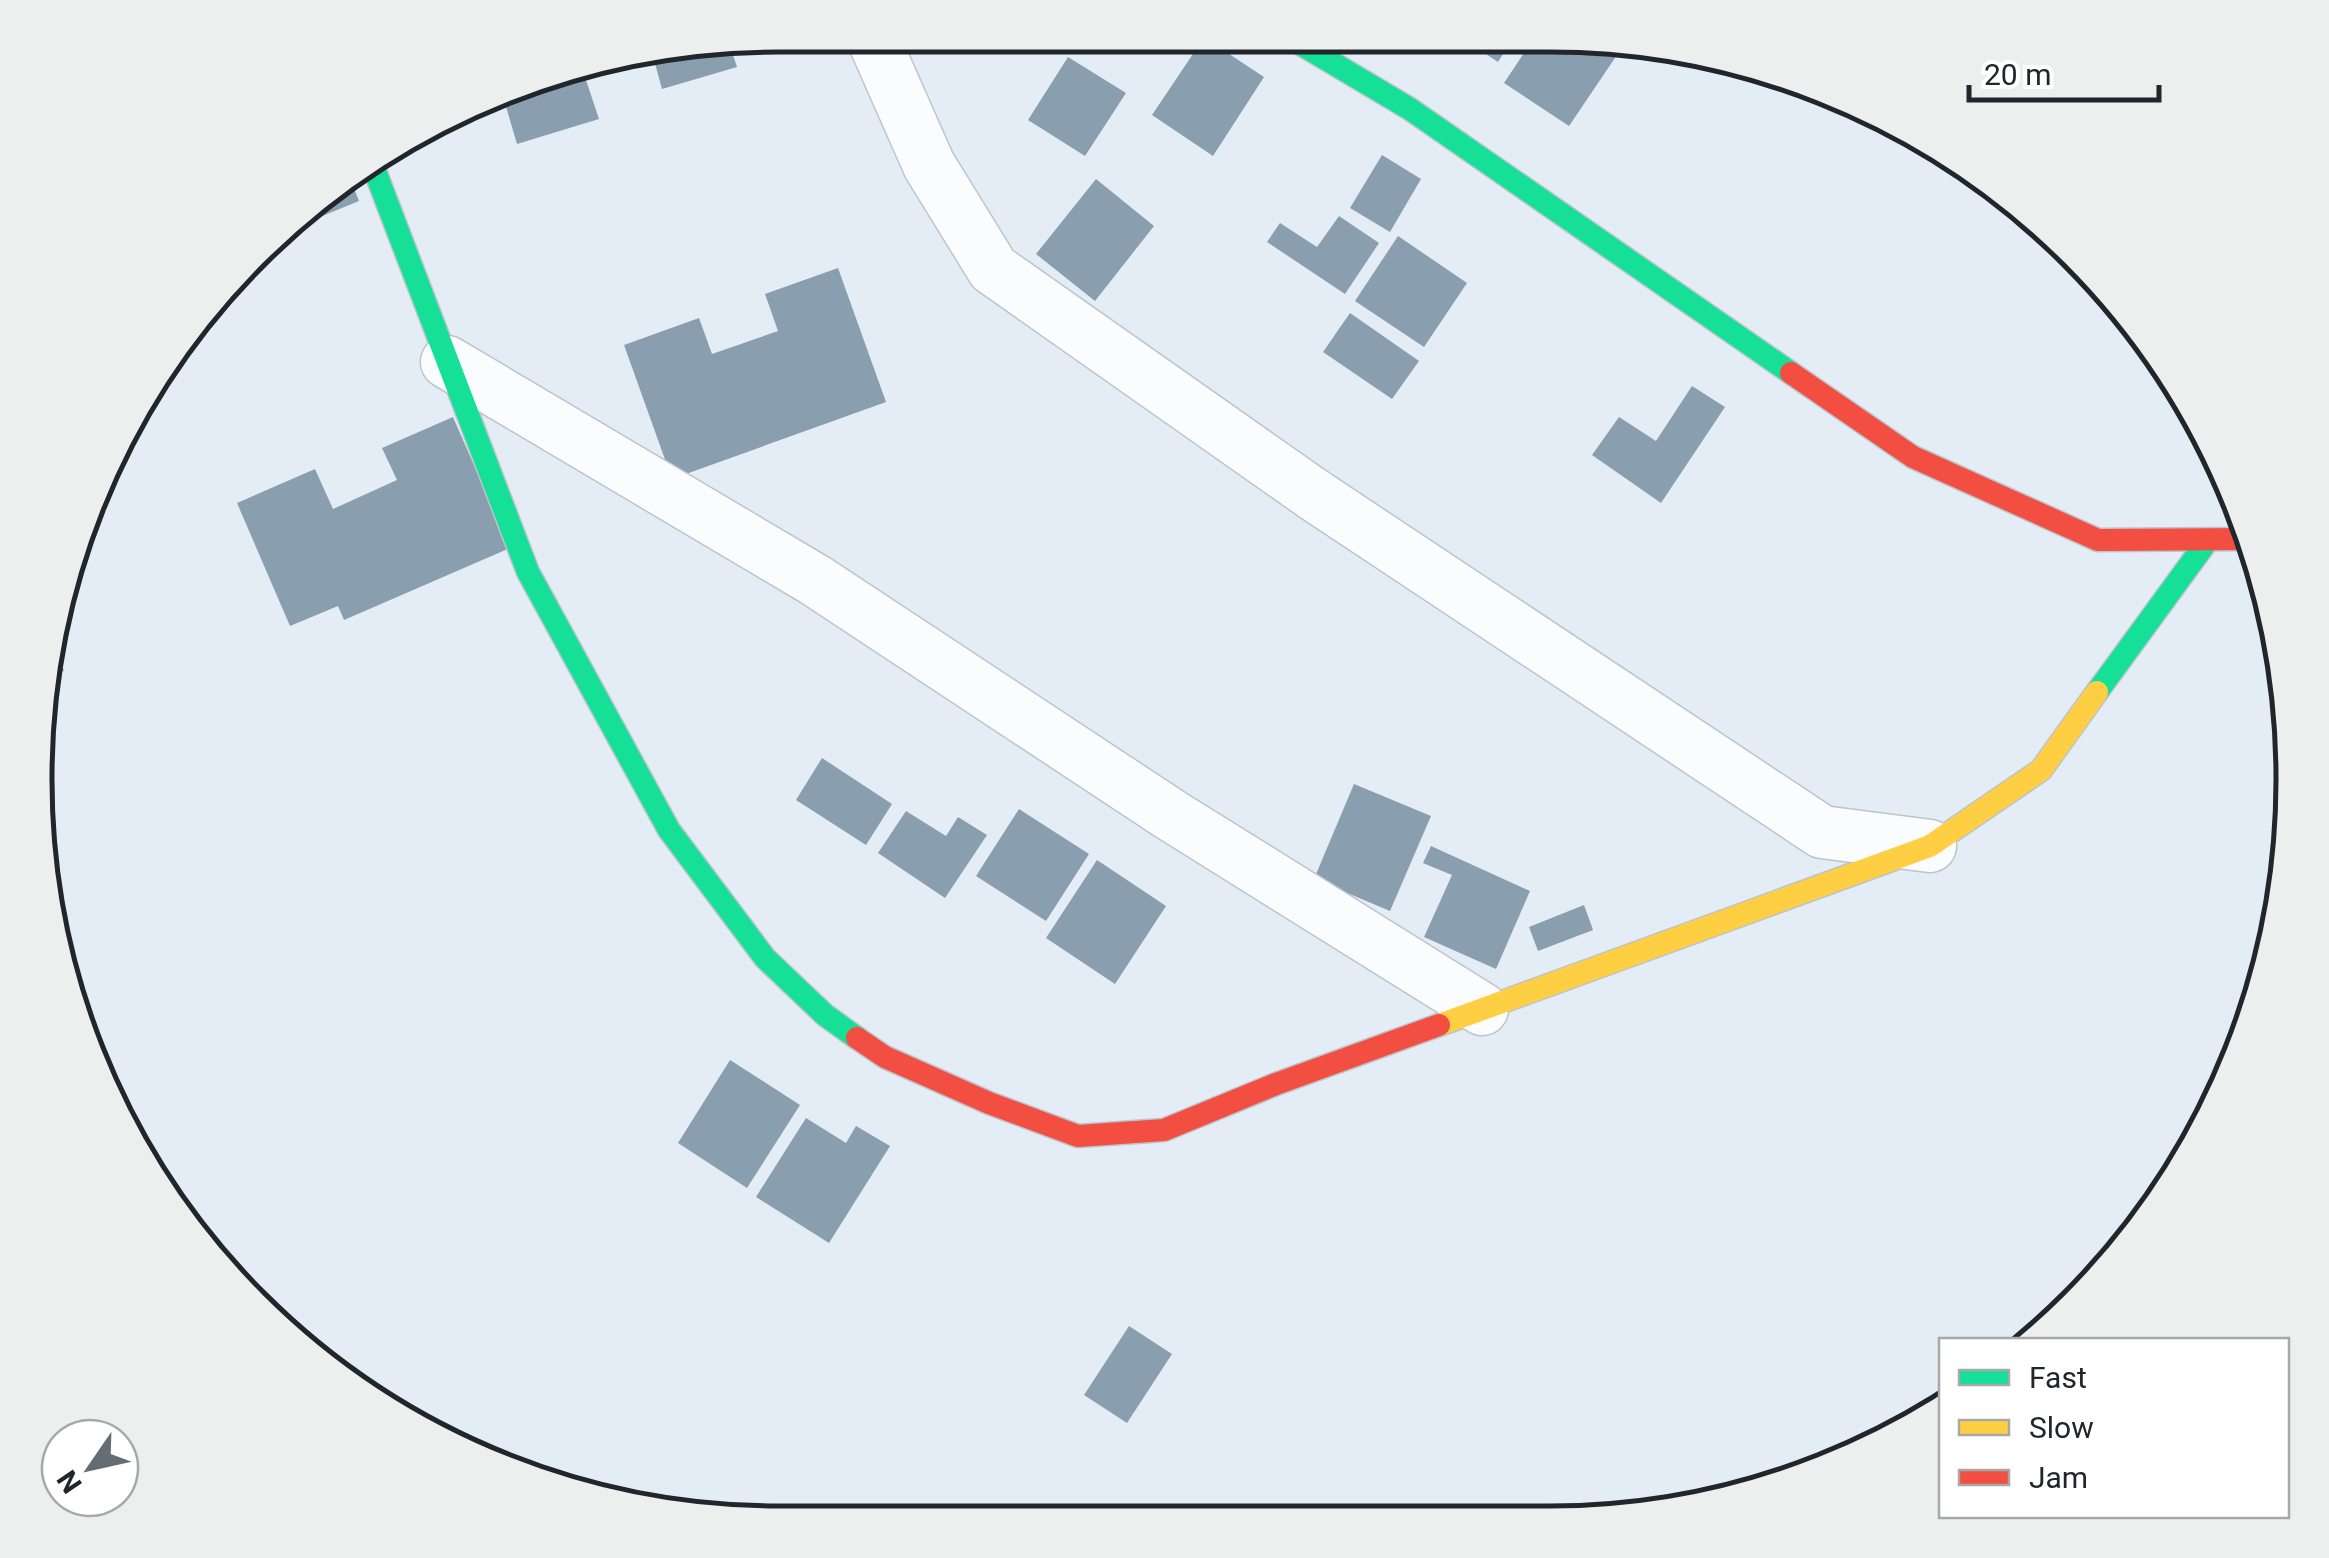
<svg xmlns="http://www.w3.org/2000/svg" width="2329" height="1558" viewBox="0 0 2329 1558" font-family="Roboto,sans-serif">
	<rect width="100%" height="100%" fill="#e4edf5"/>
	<path fill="#899eae" d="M1201,42H1211L1264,77L1213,156L1152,115Z
		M729,43L737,67L662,89L653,56Z
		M1474,46H1508L1498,62Z
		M1528,47L1607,48L1617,55L1569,126L1504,83Z
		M643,57L585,77L599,119L517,144L502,93L540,74Z
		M1068,57L1126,93L1085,156L1028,120Z
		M1382,155L1421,179L1390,232L1350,208Z
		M349,176L359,201L293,228Z
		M1096,179L1154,226L1095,301L1036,254Z
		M1339,216L1379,243L1345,294L1267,242L1280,223L1317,247Z
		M1398,236L1467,283L1424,347L1355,301Z
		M838,268L886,402L672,479L624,345L699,318L712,354L778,331L765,294Z
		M1350,313L1419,361L1392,399L1323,352Z
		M1692,386L1725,407L1661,503L1592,455L1619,417L1656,441Z
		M453,417L510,548L344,620L338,606L290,626L237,503L315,469L333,509L397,480L382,448Z
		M56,647L64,671L49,676L55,653Z
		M822,758L892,804L866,845L796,800Z
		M1354,784L1431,816L1390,911L1314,879Z
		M1019,809L1089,854L1046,921L976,876Z
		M906,811L946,836L958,817L987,835L945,898L878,853Z
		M1431,846L1530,891L1496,969L1424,937L1452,875L1423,863Z
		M1097,860L1166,906L1115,984L1046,938Z
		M1584,905L1593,930L1538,951L1529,927Z
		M730,1060L800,1105L747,1188L678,1143Z
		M806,1118L846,1143L856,1126L890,1146L829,1243L756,1197Z
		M1129,1326L1172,1354L1127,1423L1084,1395Z"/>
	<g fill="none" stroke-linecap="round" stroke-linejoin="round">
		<g stroke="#bdc4ca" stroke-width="55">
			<path id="street" d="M872,36L929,165L993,269L1313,494L1822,832L1930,846
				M447,362L815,580L1171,815L1482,1009"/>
		</g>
		<g stroke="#bdc4ca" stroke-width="25">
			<path id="fast" d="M1299,43L1410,109L1791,373
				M370,158L528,572L669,830L765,958L825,1015L857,1038
				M2097,692L2208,540"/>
		</g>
		<g stroke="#bdc4ca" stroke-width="25">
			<path id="slow" d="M1439,1025L1930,846L2041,770L2097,692"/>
		</g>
		<g stroke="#bdc4ca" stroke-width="25">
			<path id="jam" d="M1791,373L1913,457L2098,540L2251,539
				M857,1038L885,1057L989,1103L1078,1136L1164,1130L1276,1084L1439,1025"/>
		</g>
		<use href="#street" stroke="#fbfcfe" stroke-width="52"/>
		<use href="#fast" stroke="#16e098" stroke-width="22"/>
		<use href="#slow" stroke="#ffcf43" stroke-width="22"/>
		<use href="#jam" stroke="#f24e42" stroke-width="22"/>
	</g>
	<path d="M0 0H2329V1558H0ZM778 52H1550A726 726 0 0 1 2276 778V780A726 726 0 0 1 1550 1506H778A726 726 0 0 1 52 780V778A726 726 0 0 1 778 52Z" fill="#edeeee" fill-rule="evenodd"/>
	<path fill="none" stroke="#20262b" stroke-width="5" d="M778 52H1550A726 726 0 0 1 2276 778V780A726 726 0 0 1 1550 1506H778A726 726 0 0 1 52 780V778A726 726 0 0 1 778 52Z"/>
	<rect x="1939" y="1338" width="350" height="180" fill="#ffffff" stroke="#a6a8aa" stroke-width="2.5"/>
	<rect x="1959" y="1370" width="50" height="15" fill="#16e098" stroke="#a6a8aa" stroke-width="2.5"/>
	<text x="2029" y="1388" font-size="30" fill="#20262b">Fast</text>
	<rect x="1959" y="1420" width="50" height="15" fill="#ffcf43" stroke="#a6a8aa" stroke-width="2.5"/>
	<text x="2029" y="1438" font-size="30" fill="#20262b">Slow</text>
	<rect x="1959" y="1470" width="50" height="15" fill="#f24e42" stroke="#a6a8aa" stroke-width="2.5"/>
	<text x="2029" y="1488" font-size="30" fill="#20262b">Jam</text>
	<g transform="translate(90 1468) rotate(236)"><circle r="48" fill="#ffffff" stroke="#a6a8aa" stroke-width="2.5"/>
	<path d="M0-8L18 38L0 25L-18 38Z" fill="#656c72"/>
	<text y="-15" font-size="28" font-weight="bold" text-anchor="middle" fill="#20262b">N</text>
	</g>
	<path d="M1969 85v15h190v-15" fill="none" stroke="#20262b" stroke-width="5"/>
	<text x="1984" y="85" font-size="30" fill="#20262b" stroke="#ffffff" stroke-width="8" paint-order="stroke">20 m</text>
</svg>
